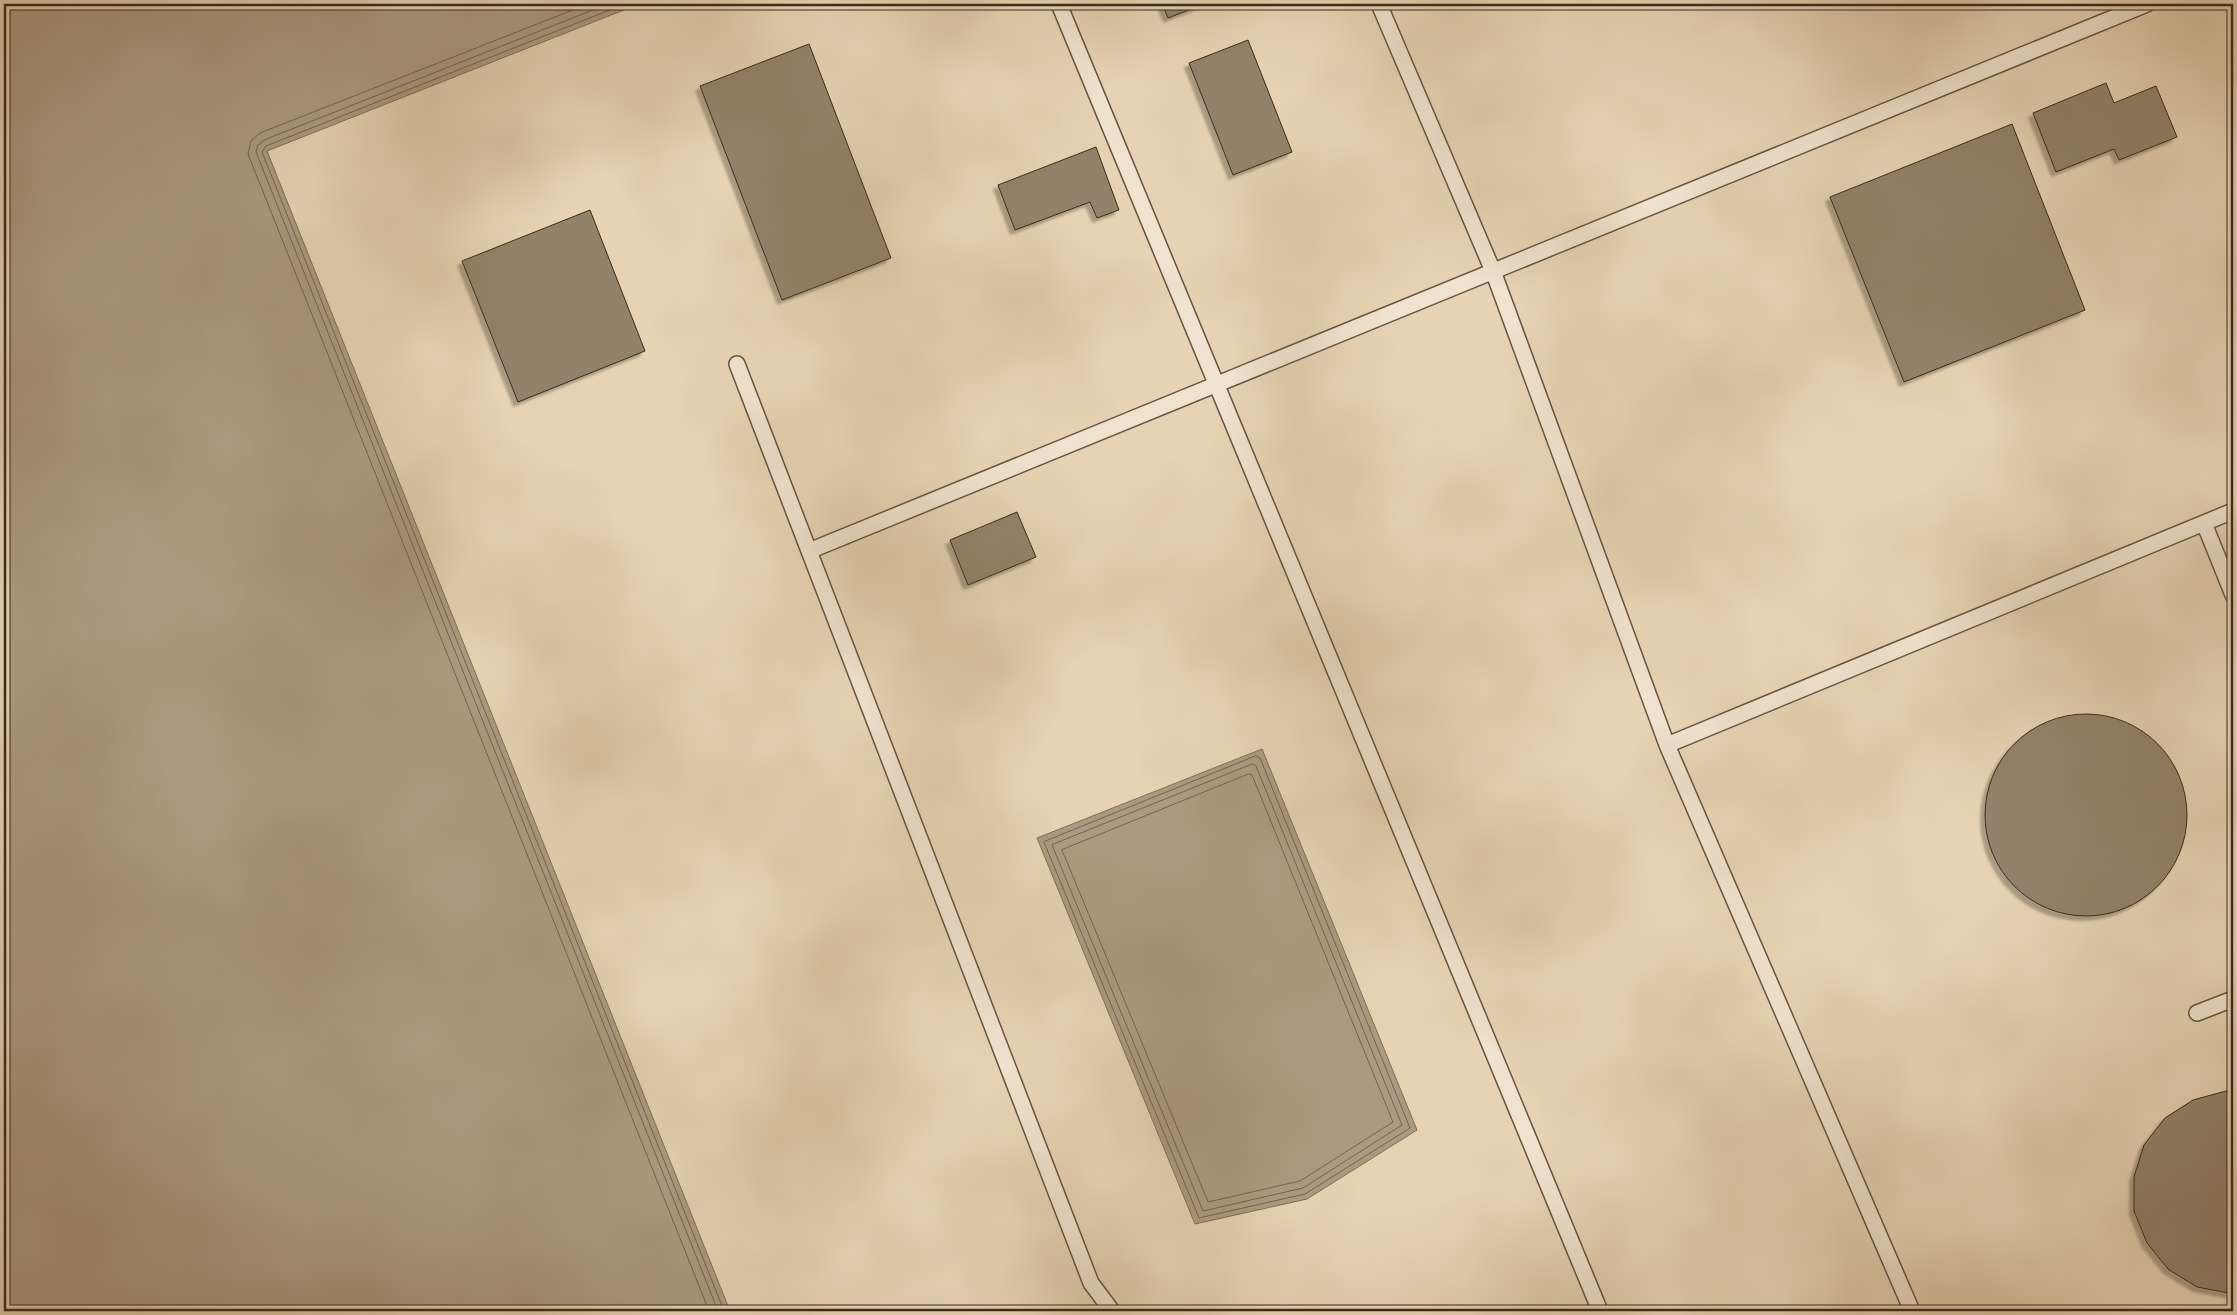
<svg xmlns="http://www.w3.org/2000/svg" width="2237" height="1315" viewBox="0 0 2237 1315" font-family="Vollkorn,serif">
	<defs>
		<filter id="shadow"><feDropShadow dx="-4.5" dy="4.5" stdDeviation="1" flood-color="#0004"/></filter>
	</defs>
	<rect width="100%" height="100%" fill="#e7d3b3"/>
	<filter id="stains"><feTurbulence type="fractalNoise" baseFrequency=".004" numOctaves="4"/><feColorMatrix values="0 0 0 0 .2 0 0 0 0 .09 0 0 0 0 .02 0 0 0 .5 -.17"/></filter>
	<radialGradient id="worn" r=".72"><stop offset=".6" stop-color="#630" stop-opacity="0"/><stop offset="1" stop-color="#630" stop-opacity=".3"/></radialGradient>
	<path fill="#ac9a80" stroke="#7e6e58" d="M4,4H639L267,151L730,1311H4Z
		M1262,749L1417,1130L1307,1199L1195,1224L1037,838Z"/>
	<g fill="none" stroke-linecap="round" stroke-linejoin="round">
		<path stroke="#72624e" stroke-width="1" d="M588,4L260,133L251,141L248,154L709,1311
			M608,4L264,140L258,145L256,152L718,1311
			M625,4L266,146L262,152L724,1311
			M1256,756L1260,758L1410,1128L1305,1194L1199,1218L1044,842Z
			M1253,764L1256,766L1402,1125L1303,1188L1203,1211L1052,845Z
			M1249,774L1252,775L1393,1122L1300,1181L1208,1202L1062,850Z"/>
	</g>
	<path fill="#93826b" stroke="#392b1d" filter="url(#shadow)" d="M1162,4H1204L1168,18Z
		M1248,40L1292,152L1233,175L1189,63Z
		M809,44L891,258L782,300L700,86Z
		M2106,83L2114,103L2156,86L2177,137L2119,160L2114,149L2056,172L2033,113Z
		M2012,124L2085,310L1904,382L1830,197Z
		M1096,147L1119,210L1097,218L1090,202L1015,230L998,185Z
		M590,210L645,351L518,402L462,261Z
		M1017,512L1036,557L968,585L950,540Z
		M1985 815a101 101 0 1 1 202 0a101 101 0 1 1-202 0Z
		M2226,1091L2233,1092V1293H2229L2197,1287L2168,1269L2147,1243L2134,1211V1177L2144,1145L2165,1118L2193,1100Z"/>
	<g fill="none" stroke-linecap="round" stroke-linejoin="round">
		<g stroke="#645542" stroke-width="18">
			<path id="lane" d="M1059,4L1600,1311
				M1379,4L1493,271L1667,745L1912,1311
				M737,364L1091,1283L1112,1311
				M2204,523L2233,595
				M809,551L2147,4
				M1667,745L2233,511
				M2197,1013L2233,999"/>
		</g>
		<use href="#lane" stroke="#efe2ce" stroke-width="15"/>
	</g>
	<rect width="2237" height="1315" fill="none" stroke="#e7d3b3" stroke-width="20"/>
	<rect x="5" y="5" width="2227" height="1305" fill="none" stroke="#392b1d" stroke-width="2.5"/>
	<rect x="10" y="10" width="2217" height="1295" fill="none" stroke="#392b1d"/>
	<rect width="100%" height="100%" filter="url(#stains)"/>
	<rect width="100%" height="100%" fill="url(#worn)"/>
</svg>
